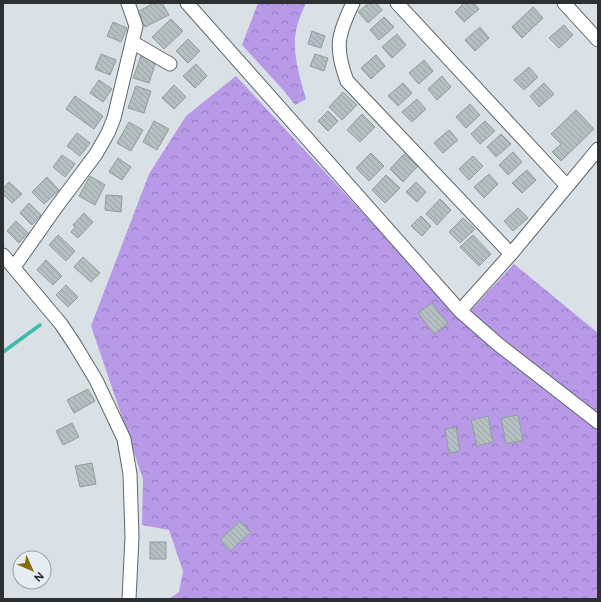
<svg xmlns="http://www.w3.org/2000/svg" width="601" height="602" viewBox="0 0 601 602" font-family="Figtree,sans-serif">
	<defs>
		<pattern id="forest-crowns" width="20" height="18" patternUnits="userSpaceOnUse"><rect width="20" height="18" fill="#b799e8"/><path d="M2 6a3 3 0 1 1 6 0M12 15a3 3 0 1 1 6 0" fill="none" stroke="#957dbd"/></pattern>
		<pattern id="building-back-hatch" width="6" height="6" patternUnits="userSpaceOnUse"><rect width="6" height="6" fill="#b4bfc1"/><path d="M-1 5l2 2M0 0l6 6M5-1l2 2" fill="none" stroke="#9ba4a6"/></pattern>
	</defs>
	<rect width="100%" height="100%" fill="#d9e1e7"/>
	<path fill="url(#forest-crowns)" d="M258,3H306C303,10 300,16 298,23C290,47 299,75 306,99L295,105L285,92L242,45Z
		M236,76L462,320L514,264L598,333V599H169L179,592L183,571L169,530L142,525L143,479L91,326L149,174L186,116Z"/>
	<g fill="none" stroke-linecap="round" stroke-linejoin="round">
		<path stroke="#3bbca8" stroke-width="3.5" d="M3,352L40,325"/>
	</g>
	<path fill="url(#building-back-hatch)" stroke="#929c9e" d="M154,3H162L169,15L145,27L137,12Z
		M369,3H376L382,10L368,23L358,12Z
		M464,3H474L479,9L464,22L455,12Z
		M533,7L543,18L522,38L512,27Z
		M384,17L394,27L379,40L370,30Z
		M171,19L183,31L164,49L152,37Z
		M113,22L127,28L121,42L107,36Z
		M564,25L573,35L559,48L549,38Z
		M480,27L489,38L475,51L465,40Z
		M312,31L325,36L321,48L308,44Z
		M397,34L406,45L392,58L382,47Z
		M188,39L200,51L188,63L176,51Z
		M101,54L116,60L110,75L95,69Z
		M315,54L328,58L324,71L310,66Z
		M376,55L385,66L371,79L361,68Z
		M141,56L156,61L149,83L133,78Z
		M424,60L433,71L419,84L409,73Z
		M196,64L207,76L195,88L183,76Z
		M529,67L538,77L524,90L514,80Z
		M442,76L451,87L437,100L428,89Z
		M99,80L112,89L103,102L90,93Z
		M403,83L412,93L398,106L388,96Z
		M544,83L554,94L539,107L530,96Z
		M174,85L186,97L174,109L162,98Z
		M136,86L151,91L144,113L128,108Z
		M343,92L357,105L342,120L329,107Z
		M75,96L103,116L94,129L66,109Z
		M417,99L426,109L412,122L402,112Z
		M470,104L480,115L466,128L456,117Z
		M576,110L594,129L561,161L552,152L561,144L551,134Z
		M328,111L338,121L328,131L318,121Z
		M362,114L375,127L360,142L347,130Z
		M154,121L169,129L157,150L143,142Z
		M485,121L495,131L480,144L471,134Z
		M129,122L143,130L131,151L117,143Z
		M449,130L458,140L443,153L434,143Z
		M77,133L90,143L80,156L67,146Z
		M501,134L511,144L496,157L487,147Z
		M513,152L522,162L508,175L499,165Z
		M371,153L384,166L369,181L356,168Z
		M404,154L418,166L403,182L390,169Z
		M62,155L75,164L65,177L53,167Z
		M473,156L483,166L469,180L459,169Z
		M118,158L131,167L122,180L109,172Z
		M527,170L536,180L522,193L512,183Z
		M489,174L498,184L484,198L474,187Z
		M386,175L400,188L385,203L372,190Z
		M90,176L105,185L95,205L79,196Z
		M47,177L59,190L44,204L32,192Z
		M9,182L22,194L12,203L3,194V188Z
		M416,182L426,192L417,202L406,192Z
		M106,195L122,196L121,212L105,210Z
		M440,199L451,210L437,225L426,214Z
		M29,203L41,215L32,225L20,213Z
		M518,208L528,218L513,231L504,221Z
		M84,213L93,222L78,238L71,232L75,227L73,225Z
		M421,216L431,226L422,236L411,226Z
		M463,218L475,229L460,243L449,232Z
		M16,221L28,233L19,243L7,231Z
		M58,235L75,251L66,261L49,245Z
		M473,235L491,254L479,266L460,247Z
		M83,257L100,273L91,282L74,267Z
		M46,260L62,276L53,285L37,270Z
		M66,285L78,297L68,307L56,295Z
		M432,303L448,324L434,334L418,313Z
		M88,389L95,401L74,413L67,400Z
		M518,415L523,440L506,444L501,418Z
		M488,416L493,442L477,446L471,420Z
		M72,423L79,437L63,445L56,431Z
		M456,427L460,451L449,453L445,429Z
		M92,463L96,484L80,487L75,466Z
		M240,521L251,532L230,551L220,540Z
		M150,542H166V559H150Z"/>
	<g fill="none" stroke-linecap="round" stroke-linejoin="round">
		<g stroke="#5f666b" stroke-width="15">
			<path id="street" d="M187,3L460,311L499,345L598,422
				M353,3C338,34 334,47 347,81L511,254
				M397,3L567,186
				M564,3L598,40
				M132,42L170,64
				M3,255L61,324L75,345L96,380L124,439L130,474L132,537L129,599
				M14,267L57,206L96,154L108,133L114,118L136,26L128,3
				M460,311L511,254L598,149"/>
		</g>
		<use href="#street" stroke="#fff" stroke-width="13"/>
	</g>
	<rect width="601" height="602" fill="none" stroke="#2d3032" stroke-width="8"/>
	<g transform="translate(32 570) rotate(135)"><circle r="19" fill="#e6eef4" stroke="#9ca2a6"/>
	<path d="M0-3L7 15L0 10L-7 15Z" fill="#886b0a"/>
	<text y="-6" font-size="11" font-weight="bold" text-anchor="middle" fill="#2d3032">N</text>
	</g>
</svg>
